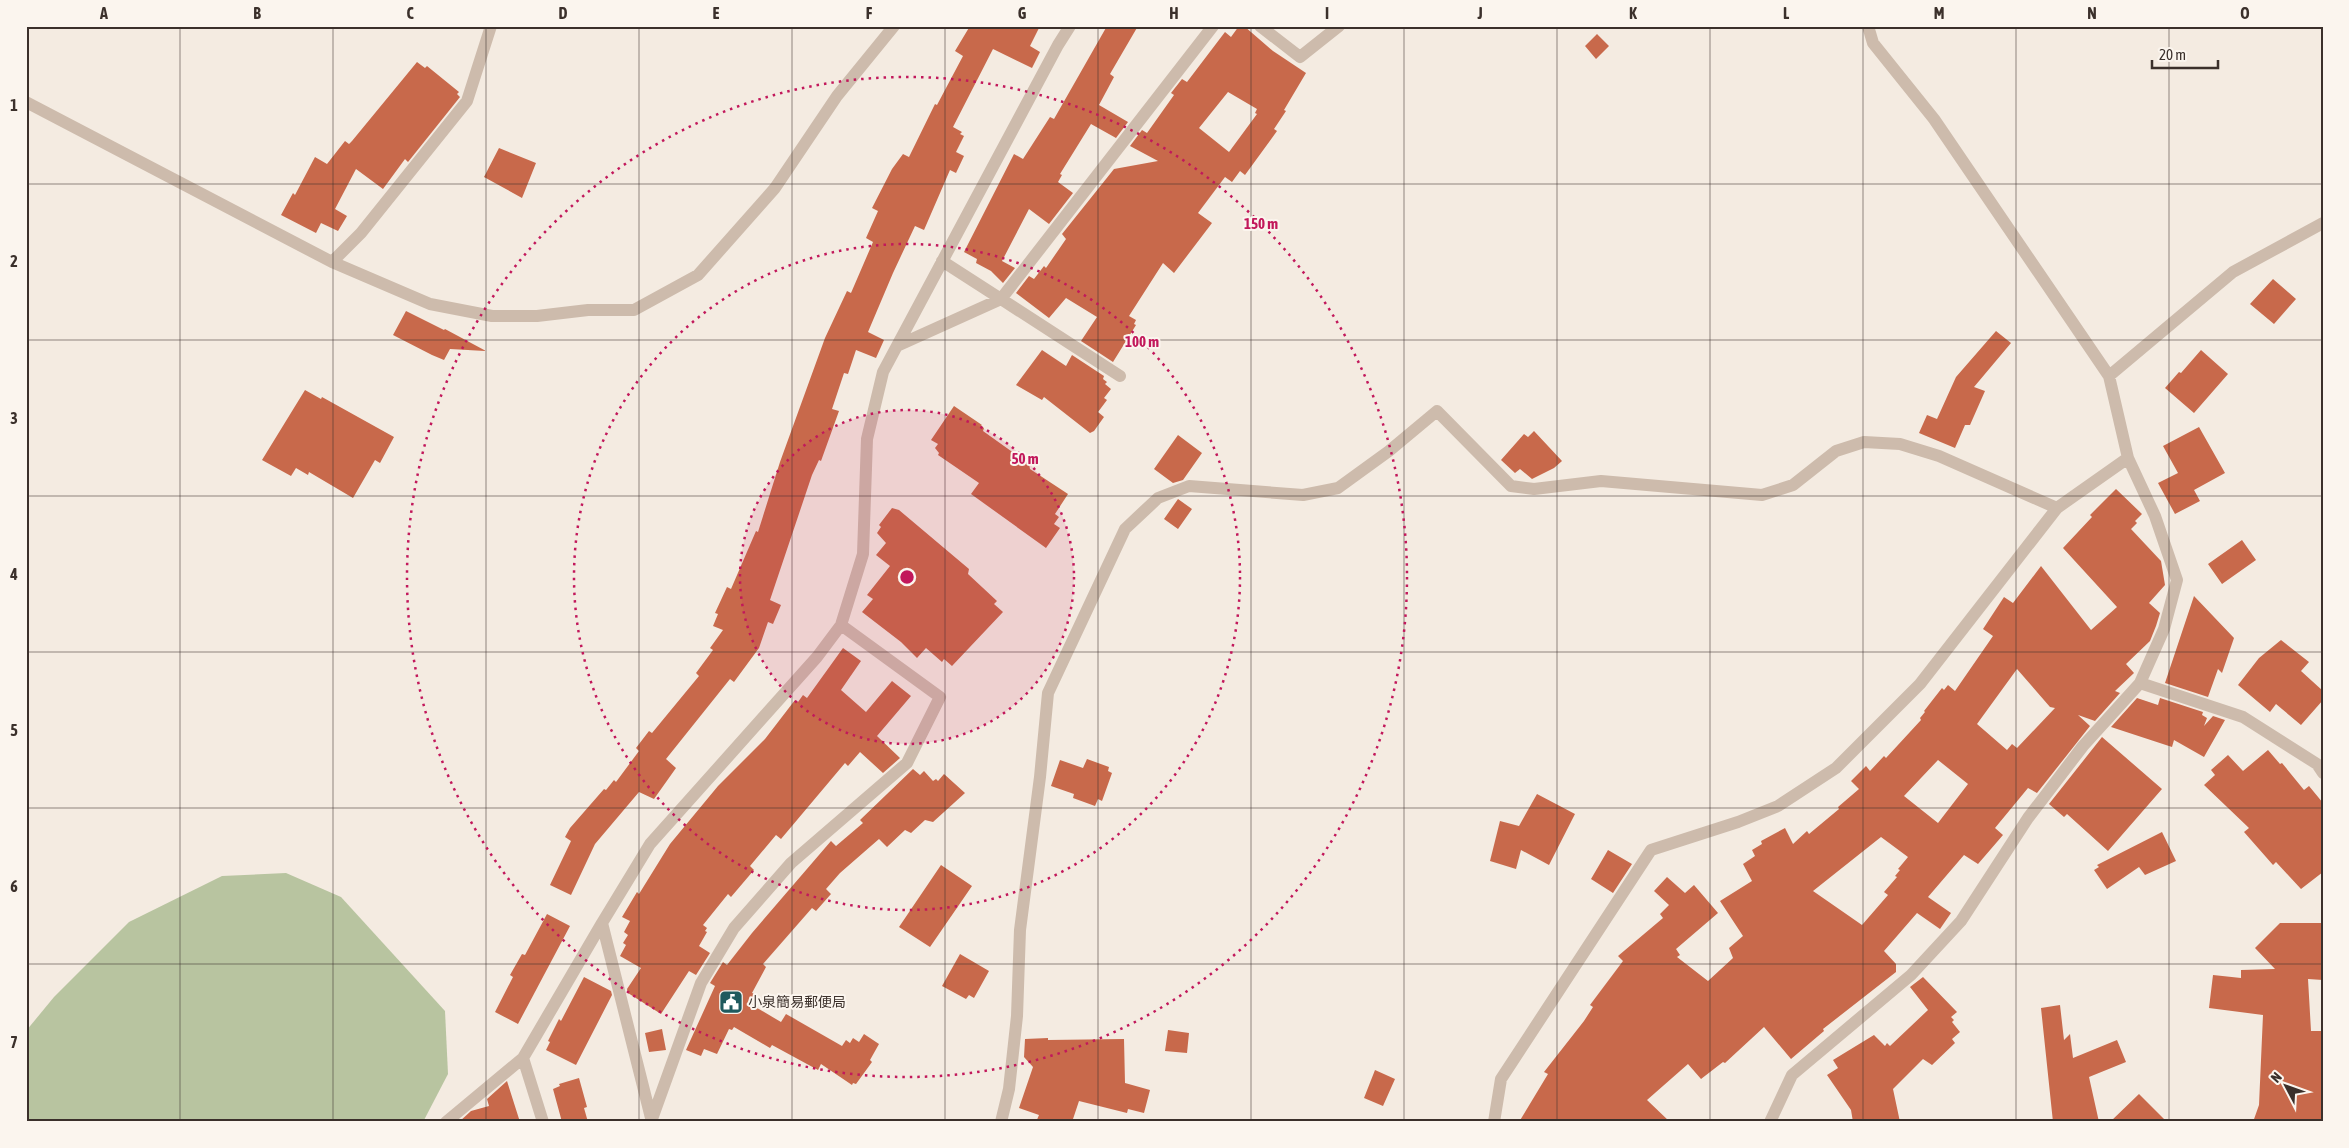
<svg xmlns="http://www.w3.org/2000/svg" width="2349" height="1148" viewBox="0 0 2349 1148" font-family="'Asap Condensed','Noto Sans JP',sans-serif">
	<rect width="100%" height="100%" fill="#f4ebe1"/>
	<path fill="#b8c4a0" d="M286,873L341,897L445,1011L448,1074L423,1122H26V1031L54,997L129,922L222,876Z"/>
	<path fill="#c8694b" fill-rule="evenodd" d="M970,26H1040L1030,46L1040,52L1032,68L993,49L953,127L962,132L960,134L964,136L956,152L964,156L956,173L950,170L924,230L915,226L893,273L868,332L884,340L876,358L856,350L848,374L844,373L832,409L839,411L821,461L819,460L812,475L770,600L781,605L773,624L768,622L759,648L734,682L730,679L666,759L676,768L654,799L639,792L595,844L571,895L550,885L571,841L565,837L570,828L604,789L606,790L614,780L616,782L639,751L636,748L649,731L652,733L699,676L696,673L713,650L710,648L723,630L713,626L718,614L715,613L727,587L731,589L756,531L758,532L780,462L825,338L847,291L851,293L873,242L866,238L878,211L872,208L892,169L903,154L909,157L935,104L937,105L963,56L955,51Z
		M1107,26H1138L1110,74L1114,77L1099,105L1128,122L1116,138L1091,124L1060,174L1062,175L1058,182L1073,193L1049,224L1029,209L1002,261L1015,268L1003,283L991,271L976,263L977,259L964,252L1014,154L1023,159L1050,117L1054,119Z
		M1239,26H1244L1273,51L1306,73L1284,110L1286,111L1274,129L1277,131L1245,175L1240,171L1232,182L1225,177L1198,213L1212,223L1174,273L1163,263L1129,316L1136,320L1134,324L1136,325L1113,362L1081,341L1097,317L1066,298L1049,318L1016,293L1029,276L1034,279L1044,266L1046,268L1066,239L1062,234L1114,169L1158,161L1130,146L1142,130L1147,133L1174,95L1171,93L1182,79L1187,82L1225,32L1231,37ZM1228,92L1257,109L1255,113L1257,114L1229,152L1199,128Z
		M1597,34L1609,46L1596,59L1585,46Z
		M417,62L425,68L427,66L459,92L457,94L460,97L408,162L405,159L383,189L356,169L335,209L347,216L338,231L321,223L316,233L281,215L293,193L295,195L315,157L327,164L345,141L349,144L352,141Z
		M499,148L536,163L522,198L484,177Z
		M2273,279L2296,299L2274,324L2250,304Z
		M406,311L444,330L445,329L486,351L450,349L444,360L432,355L393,335Z
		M1996,331L2011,343L1974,387L1985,391L1970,425H1965L1955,448L1919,433L1927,415L1937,419L1956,377Z
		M1042,350L1066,366L1072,355L1104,376L1103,379L1107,382L1105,384L1111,389L1104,398L1107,400L1098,412L1104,417L1094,431L1090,433L1044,397L1042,400L1016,385Z
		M2201,350L2228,374L2194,413L2165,388L2179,372L2181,373Z
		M305,390L321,399L322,397L394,437L380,463L375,460L353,498L309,472L308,475L296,468L291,476L262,460Z
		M954,406L982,425L981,426L984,428L983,431L1029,464L1030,469L1068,494L1055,514L1059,517L1054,524L1060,528L1046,548L971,494L979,483L938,455L939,453L935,448L938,444L931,440Z
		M2199,427L2225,473L2194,490L2200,501L2175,514L2158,483L2178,473L2163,446Z
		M1534,431L1562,461L1554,468L1532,479L1520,469L1515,473L1501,460L1524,434L1528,437Z
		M1178,435L1202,453L1183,480L1173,483L1154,469Z
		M2116,489L2142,514L2135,521L2137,523L2131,529L2161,561L2165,585L2149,603L2160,613L2156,626L2150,641L2126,664L2134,673L2115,691L2120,693L2095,721L2078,715L2090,726L2037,793L2028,788L1995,828L2003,835L1978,864L1964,855L1928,897L1951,913L1940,929L1917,913L1884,951L1896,964V972L1823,1029L1824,1031L1791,1059L1764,1027L1725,1063L1723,1062L1701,1079L1688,1064L1647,1100L1670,1122H1519L1548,1074L1544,1072L1584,1021L1593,1007L1590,1005L1623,961L1618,956L1663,918L1660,914L1669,905L1654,891L1667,877L1685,893L1694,885L1718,913L1676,949L1680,955L1677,957L1708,981L1733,958L1729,948L1743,936L1720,901L1752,881L1743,864L1755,856L1752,850L1762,844L1761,841L1785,828L1793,844L1807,831L1809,834L1839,809L1838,807L1859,789L1851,781L1866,766L1870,771L1884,756L1886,758L1921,720L1920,718L1925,712L1924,711L1942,688L1944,690L1948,685L1955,691L1993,636L1983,629L2004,597L2013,603L2041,566L2091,630L2117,607L2063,548L2092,517L2090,515ZM2017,669L2050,707L2055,708L2017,748L2012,744L2007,750L1977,724ZM1938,760L1968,784L1938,823L1904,796ZM1881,837L1908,857L1898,869L1900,870L1895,876L1897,877L1884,892L1888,895L1862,925L1813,891Z
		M1178,499L1192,509L1178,529L1164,519Z
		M892,508L899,510L969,569L968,574L997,601L994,604L1003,612L952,666L944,659L942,662L926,648L917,658L901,642L862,612L873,599L867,595L890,566L876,555L886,543L877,533L881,527L879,525Z
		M2242,540L2256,560L2222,584L2208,564Z
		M2194,596L2234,638L2222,673L2218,669L2208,697L2165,683Z
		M2281,640L2309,662L2301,671L2323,691V700L2301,725L2276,704L2270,712L2238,685L2259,658Z
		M843,648L861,661L841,690L866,712L892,681L911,696L877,736L900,758L883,773L860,752L848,766L845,763L781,839L776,835L750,866L754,870L731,897L728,894L703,925L707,928L705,931L707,932L699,946L710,953L696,975L689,971L661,1014L628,993L627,989L641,968L620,956L626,945L623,943L628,935L624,932L630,921L622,917L637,892L639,894L670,844L718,786L765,739L795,700L798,702L803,695L807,698Z
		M2137,698L2158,705L2160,698L2203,712L2202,715L2207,718L2204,726L2213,716L2225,720L2204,757L2174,740L2172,747L2111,727Z
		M2102,737L2162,789L2108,851L2067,814L2064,817L2049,804Z
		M2268,750L2280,764L2282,763L2304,790L2309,786L2323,803V872L2301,889L2276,862L2273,865L2244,832L2249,828L2204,785L2215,775L2211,770L2228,755L2243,771Z
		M1087,759L1109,767L1108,771L1112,773L1102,801L1098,799L1095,806L1073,798L1074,794L1051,786L1060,760L1083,768Z
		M913,769L920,775L924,771L933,781L936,779L938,781L944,774L965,793L933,822L925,820L911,833L905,830L887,847L879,839L840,873L826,889L831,894L816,911L812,908L763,964L766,967L752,993L757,995L752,1005L781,1022L786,1014L842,1046L846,1040L850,1043L853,1038L859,1042L864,1034L879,1044L870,1060L872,1062L856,1084L853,1083L852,1085L821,1064L818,1070L772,1045L770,1048L734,1027L732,1030L729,1029L717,1054L704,1049L701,1056L686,1050L715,986L710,983L723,962L727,965L752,933L831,841L836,846L863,823L860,820Z
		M1537,794L1575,814L1549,865L1521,850L1516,869L1490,861L1500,821L1519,826Z
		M2162,832L2176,861L2145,875L2139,867L2107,889L2094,870L2099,867L2097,865Z
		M1608,850L1632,864L1613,893L1591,879Z
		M941,865L972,886L930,947L899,927Z
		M547,914L570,926L518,1024L495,1012L513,977L510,975L522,954L525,955Z
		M2280,923H2323V980L2308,979L2311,1031H2323V1122H2253L2259,1105L2263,1015L2209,1008L2213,975L2241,978V970L2275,969L2255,948Z
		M960,954L989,971L974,998L969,995L966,999L942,986Z
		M584,977L611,991L612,995L576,1065L546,1050L550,1042L548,1041L559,1019L561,1021Z
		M1923,977L1957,1012L1951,1017L1954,1020L1952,1022L1960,1032L1952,1039L1955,1043L1932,1065L1923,1059L1893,1089L1900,1122H1853L1851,1110L1827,1075L1838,1068L1833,1060L1874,1035L1885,1046L1887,1043L1890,1046L1928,1010L1910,987Z
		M2060,1005L2064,1040L2070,1034L2073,1058L2117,1040L2126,1062L2089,1077L2099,1122H2053L2041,1008Z
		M662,1029L666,1050L649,1052L645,1033Z
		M1168,1030L1189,1033L1187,1053L1165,1051Z
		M1048,1038V1040L1124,1039L1125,1083L1150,1090L1144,1113L1128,1109L1127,1113L1079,1101L1072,1122H1036L1039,1115L1019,1108L1033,1067L1024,1057L1025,1039Z
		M1375,1070L1395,1079L1383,1106L1364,1098Z
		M579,1078L587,1107L584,1108L588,1122H562L553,1089L560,1086L559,1084Z
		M507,1081L520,1122H459L471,1111L489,1106L487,1099Z
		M2139,1094L2167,1122H2110Z"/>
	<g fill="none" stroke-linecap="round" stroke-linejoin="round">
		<path stroke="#cdbbac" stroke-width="12" d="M1260,26L1300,57L1339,26
			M26,102L332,262L430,304L492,316H537L588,310H634L698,275L775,188L837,96L894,26
			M942,261L1001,299L1213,26
			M332,262L361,233L467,101L491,26
			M899,345L1001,299L1120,376
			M2109,376L2233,272L2323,223
			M2140,683L2243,717L2317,764L2323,773
			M523,1058L543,1122
			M652,1119L701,983L734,928L791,863L907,763L940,697L841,625
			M446,1122L523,1058L602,923
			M652,1122L602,923L650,844L817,657L841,625L863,554L867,439L883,372L1058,45L1070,26
			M1001,1122L1009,1089L1017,1016L1020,930L1040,777L1048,693L1125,529L1158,498L1189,486L1303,495L1338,488L1389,451L1437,411L1511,486L1534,489L1601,481L1762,495L1793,485L1836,451L1864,442L1900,444L1939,456L2057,508
			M1494,1122L1501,1079L1651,850L1738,822L1778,806L1836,768L1920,684L2057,508L2128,458
			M1770,1122L1792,1075L1911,975L1961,921L2028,818L2083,746L2140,683L2164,629L2177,580L2155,516L2128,458L2109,376L1934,119L1873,43L1868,26"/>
	</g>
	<path fill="none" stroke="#3b302b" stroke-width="1" stroke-opacity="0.55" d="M180,26V1122M333,26V1122M486,26V1122M639,26V1122M792,26V1122M945,26V1122M1098,26V1122M1251,26V1122M1404,26V1122M1557,26V1122M1710,26V1122M1863,26V1122M2016,26V1122M2169,26V1122M26,184H2323M26,340H2323M26,496H2323M26,652H2323M26,808H2323M26,964H2323"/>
	<circle cx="907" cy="577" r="167" fill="#c2185b" fill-opacity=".12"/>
	<g fill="none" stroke="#c2185b" stroke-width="2.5" stroke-dasharray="2.5 5">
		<circle cx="907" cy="577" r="167"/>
		<circle cx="907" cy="577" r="333"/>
		<circle cx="907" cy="577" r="500"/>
	</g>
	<defs>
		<g id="civic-square" transform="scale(1.25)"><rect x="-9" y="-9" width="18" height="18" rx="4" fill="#1f5a5e" stroke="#fbf5ee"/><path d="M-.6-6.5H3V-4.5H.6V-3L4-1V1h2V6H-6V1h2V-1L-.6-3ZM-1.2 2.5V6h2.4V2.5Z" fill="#fff"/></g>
	</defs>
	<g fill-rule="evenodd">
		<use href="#civic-square" x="731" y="1002"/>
	</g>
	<g text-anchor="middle" stroke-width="4" stroke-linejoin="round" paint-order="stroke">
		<g font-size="14" fill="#3b302b" stroke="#fbf5ee" text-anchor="start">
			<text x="748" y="1007">小泉簡易郵便局</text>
		</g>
	</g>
	<circle cx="907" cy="577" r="8" fill="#c2185b" stroke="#fbf5ee" stroke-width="2.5"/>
	<g font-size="15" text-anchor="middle" font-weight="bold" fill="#c2185b" stroke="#fbf5ee" stroke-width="4" stroke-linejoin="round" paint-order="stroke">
		<text x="1261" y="229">150 m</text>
		<text x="1142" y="347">100 m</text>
		<text x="1025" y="464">50 m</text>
	</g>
	<rect width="2349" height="1148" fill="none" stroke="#fbf5ee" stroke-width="55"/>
	<g transform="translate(2286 1086) rotate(311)" stroke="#fbf5ee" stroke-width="4" paint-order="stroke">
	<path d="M0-4L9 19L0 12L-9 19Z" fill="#3b302b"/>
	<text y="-8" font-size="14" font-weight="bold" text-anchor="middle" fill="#3b302b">N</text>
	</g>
	<path d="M2152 60v8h66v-8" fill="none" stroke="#3b302b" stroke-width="2.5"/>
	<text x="2159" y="60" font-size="15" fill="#3b302b" stroke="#fbf5ee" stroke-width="4" paint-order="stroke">20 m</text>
	<rect x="28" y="28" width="2294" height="1092" fill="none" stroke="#3b302b" stroke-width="2"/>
	<g font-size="16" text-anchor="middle" font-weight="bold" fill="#3b302b">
		<text x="104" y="19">A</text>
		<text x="257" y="19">B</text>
		<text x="410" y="19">C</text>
		<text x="563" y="19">D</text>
		<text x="716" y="19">E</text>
		<text x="869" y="19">F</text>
		<text x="1022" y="19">G</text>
		<text x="1174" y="19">H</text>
		<text x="1327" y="19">I</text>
		<text x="1480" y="19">J</text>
		<text x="1633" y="19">K</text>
		<text x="1786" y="19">L</text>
		<text x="1939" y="19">M</text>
		<text x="2092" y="19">N</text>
		<text x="2245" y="19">O</text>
		<text x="14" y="111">1</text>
		<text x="14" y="267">2</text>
		<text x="14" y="424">3</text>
		<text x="14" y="580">4</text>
		<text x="14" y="736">5</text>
		<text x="14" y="892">6</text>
		<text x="14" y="1048">7</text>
	</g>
</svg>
